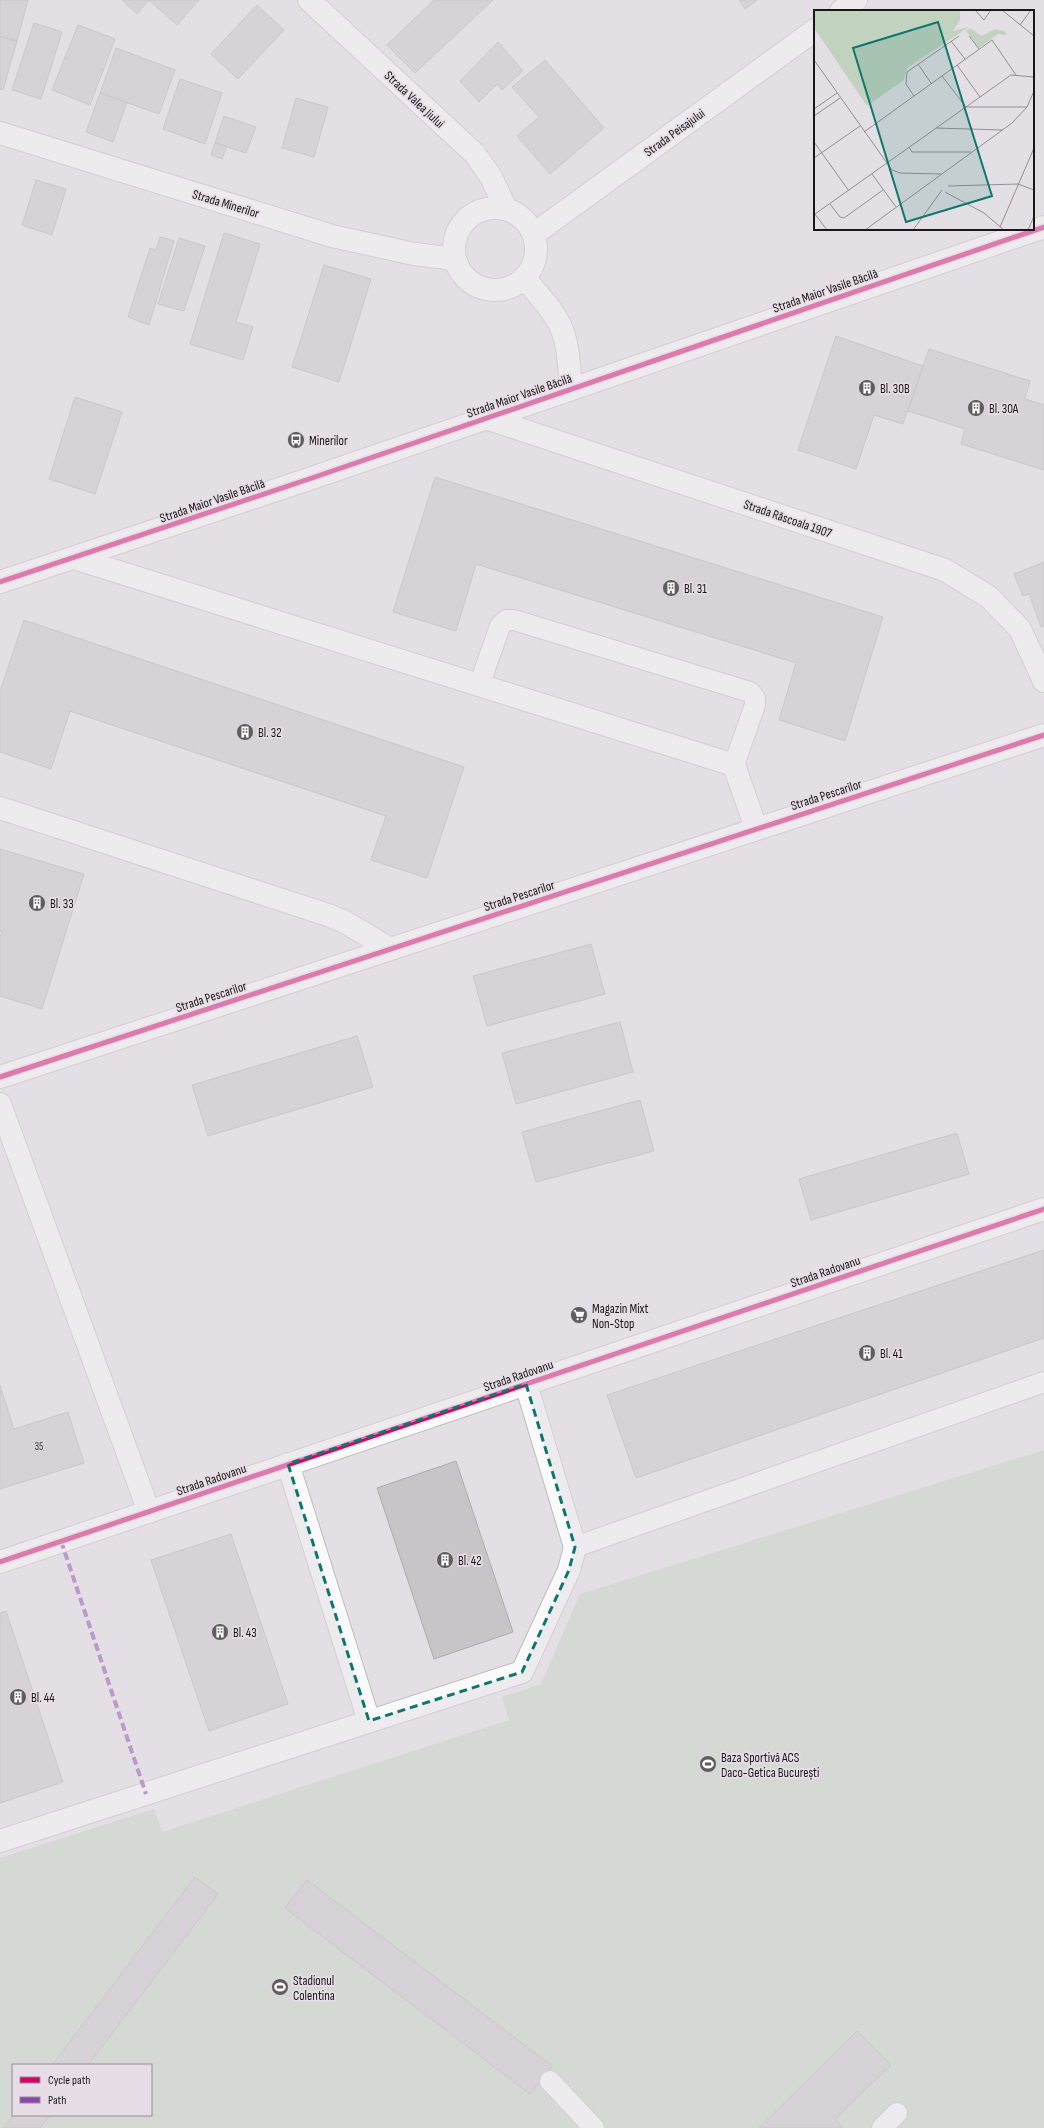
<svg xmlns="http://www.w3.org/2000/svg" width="1044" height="2128" viewBox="0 0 1044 2128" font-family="'Sofia Sans Condensed',sans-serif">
	<rect width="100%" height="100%" fill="#e4dfe4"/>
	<path fill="#c1d2be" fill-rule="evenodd" d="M1044,1450V2128H0V1858L154,1809L162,1832L509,1720L502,1697L541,1684L580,1594ZM13,2065H151V2115H13Z"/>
	<path fill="#c8c4c7" stroke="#aeaaad" d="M0,0H28L17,41L0,36Z
		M122,0H199L177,25L149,0L137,14Z
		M434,0H493L415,73L387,45Z
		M739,0H757L745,9Z
		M257,5L284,30L238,79L211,54Z
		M34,23L62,32L41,99L12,90Z
		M78,25L115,39L90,105L52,90Z
		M0,36L17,41L3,90L0,89Z
		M498,42L523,71L502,90L497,84L479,102L460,81Z
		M116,48L175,70L159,114L100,93Z
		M545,60L604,128L550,174L517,136L539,117L512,87Z
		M180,79L222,93L205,144L163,129Z
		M100,93L127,102L113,142L86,132Z
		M296,98L328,107L314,157L282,148Z
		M224,116L256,127L246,153L215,143Z
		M215,143L227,146L222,159L211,155Z
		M36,180L66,189L52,235L22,225Z
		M224,233L260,244L236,322L253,327L243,360L190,344Z
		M160,237L174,241L149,325L128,317L150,248L156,250Z
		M179,238L205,246L184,311L158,304Z
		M324,265L371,279L339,382L292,367Z
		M836,336L923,366L903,424L874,415L856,469L798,450Z
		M929,349L1030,381L1025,399L1044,405V470L961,444L965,429L908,411Z
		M75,397L122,412L95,494L49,479Z
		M435,477L883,617L845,741L779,720L796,663L476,564L456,631L393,612Z
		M1044,562V626L1041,627L1029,594L1023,596L1014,574Z
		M24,620L464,767L427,878L371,860L386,816L70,711L51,769L0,752V692Z
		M0,849L84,874L42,1009L0,996V937L2,932L0,931Z
		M591,944L605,994L487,1026L473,976Z
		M620,1022L633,1072L516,1104L502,1053Z
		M357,1036L373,1087L208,1136L192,1085Z
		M640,1100L654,1151L536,1182L522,1132Z
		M957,1133L969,1174L811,1220L799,1179Z
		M1044,1250V1338L636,1478L607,1395Z
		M0,1385L14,1429L68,1412L84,1463L0,1489Z
		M456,1461L513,1632L434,1659L377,1488Z
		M231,1534L288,1704L209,1731L151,1560Z
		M6,1611L63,1782L0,1803V1613Z
		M195,1877L218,1894L88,2065H52Z
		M307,1880L552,2066L530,2094L285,1908Z
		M857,2031L891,2065L835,2119L843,2128H759Z
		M14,2115H50L40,2128H4Z"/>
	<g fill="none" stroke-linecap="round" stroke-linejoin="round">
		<g stroke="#bebbbe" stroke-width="22">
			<path id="service" d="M479,686L500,626L506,620H514L750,692L755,698V705L734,765
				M575,1547L1044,1382
				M550,2081L594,2128
				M882,2128L897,2113"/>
		</g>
		<g stroke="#bebbbe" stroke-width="24">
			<path id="minor" d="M309,0L475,154L491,177L506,209
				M841,11L856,0
				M0,133L332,236L414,254L455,259
				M454 249a41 41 0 1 1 82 0a41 41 0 1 1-82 0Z
				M534,234L815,30
				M524,278C537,293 551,307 560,325C569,344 569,368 571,389
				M486,418L945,570L989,597L1020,629L1044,681
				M74,558L734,765L756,828
				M0,808L328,915L345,922L390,949
				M0,1077L1044,735
				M0,1104L149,1512
				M288,1464L369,1721
				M0,1562L1044,1209
				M0,1841L522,1672L569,1570L575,1547L526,1384"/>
		</g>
		<g stroke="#bebbbe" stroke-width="24">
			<path id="tertiary" d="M0,582L309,479L1044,227"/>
		</g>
		<use href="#service" stroke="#fbfafb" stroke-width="20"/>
		<use href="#minor" stroke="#fbfafb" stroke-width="22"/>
		<use href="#tertiary" stroke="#fbfafb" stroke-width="22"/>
		<path stroke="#8e44ad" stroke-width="4" stroke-dasharray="8 4" stroke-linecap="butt" d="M61,1541L146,1794"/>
		<g stroke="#e6dde6" stroke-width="8">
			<path id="cycleway" d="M0,582L309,479L1044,227
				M0,1077L1044,735
				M0,1562L1044,1209"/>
		</g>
		<use href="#cycleway" stroke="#d6006c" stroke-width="5"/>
	</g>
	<path d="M0 0H1044V2128H0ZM526,1384L575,1547L569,1570L522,1672L369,1721L288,1464Z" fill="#e4dfe4" fill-opacity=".55" fill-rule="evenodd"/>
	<path fill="none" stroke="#0f766e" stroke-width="3" stroke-dasharray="8 5" stroke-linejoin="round" d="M526,1384L575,1547L569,1570L522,1672L369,1721L288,1464Z"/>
	<defs>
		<g id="building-disc" transform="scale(0.9)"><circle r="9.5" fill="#605c60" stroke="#e6dde6"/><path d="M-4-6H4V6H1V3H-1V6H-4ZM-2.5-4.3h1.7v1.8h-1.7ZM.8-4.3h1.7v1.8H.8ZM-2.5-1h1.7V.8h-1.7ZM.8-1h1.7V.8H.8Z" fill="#fff"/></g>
		<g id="bus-disc" transform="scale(0.9)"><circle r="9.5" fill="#605c60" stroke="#e6dde6"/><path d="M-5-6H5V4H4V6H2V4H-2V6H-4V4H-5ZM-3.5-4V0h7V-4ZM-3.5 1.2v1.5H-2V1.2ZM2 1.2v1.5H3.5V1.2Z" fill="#fff"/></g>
		<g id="supermarket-disc" transform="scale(0.9)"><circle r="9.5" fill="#605c60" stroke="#e6dde6"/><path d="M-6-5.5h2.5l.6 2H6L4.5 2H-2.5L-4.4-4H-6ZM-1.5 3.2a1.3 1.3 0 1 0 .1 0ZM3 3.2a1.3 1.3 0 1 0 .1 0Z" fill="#fff"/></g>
		<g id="stadium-disc" transform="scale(0.9)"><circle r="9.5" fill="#605c60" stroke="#e6dde6"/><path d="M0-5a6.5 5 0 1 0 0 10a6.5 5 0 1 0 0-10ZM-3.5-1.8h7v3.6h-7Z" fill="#fff"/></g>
	</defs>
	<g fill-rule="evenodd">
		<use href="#building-disc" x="867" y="388"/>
		<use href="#building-disc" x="976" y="408"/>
		<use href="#bus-disc" x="296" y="440"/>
		<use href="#building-disc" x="671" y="588"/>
		<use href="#building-disc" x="245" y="732"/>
		<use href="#building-disc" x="37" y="903"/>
		<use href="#supermarket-disc" x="579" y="1315"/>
		<use href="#building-disc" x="867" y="1353"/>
		<use href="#building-disc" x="445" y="1560"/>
		<use href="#building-disc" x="220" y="1632"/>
		<use href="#building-disc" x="18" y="1697"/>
		<use href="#stadium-disc" x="708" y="1764"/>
		<use href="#stadium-disc" x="280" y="1987"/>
	</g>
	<g text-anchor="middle" stroke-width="3.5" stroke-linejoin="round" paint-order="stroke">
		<g font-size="11" fill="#454244">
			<text x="39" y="1450">35</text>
		</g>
		<g font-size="13" fill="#191619" stroke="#e6dde6">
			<text transform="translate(415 99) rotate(43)" y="5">Strada Valea Jiului</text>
			<text transform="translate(674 132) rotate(-36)" y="5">Strada Peisajului</text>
			<text transform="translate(226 203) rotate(17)" y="5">Strada Minerilor</text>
			<text transform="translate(825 290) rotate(-19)" y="5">Strada Maior Vasile Băcilă</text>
			<text transform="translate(519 395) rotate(-19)" y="5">Strada Maior Vasile Băcilă</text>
			<text transform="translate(212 500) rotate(-19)" y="5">Strada Maior Vasile Băcilă</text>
			<text transform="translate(788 518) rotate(19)" y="5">Strada Răscoala 1907</text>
			<text transform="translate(826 794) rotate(-18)" y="5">Strada Pescarilor</text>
			<text transform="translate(519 895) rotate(-18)" y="5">Strada Pescarilor</text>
			<text transform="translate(211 996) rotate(-18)" y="5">Strada Pescarilor</text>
			<text transform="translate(825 1271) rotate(-19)" y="5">Strada Radovanu</text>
			<text transform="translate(518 1375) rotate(-19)" y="5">Strada Radovanu</text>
			<text transform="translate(211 1479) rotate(-19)" y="5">Strada Radovanu</text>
		</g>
		<g font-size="13" fill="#191619" stroke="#e6dde6" text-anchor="start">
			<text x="880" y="393">Bl. 30B</text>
			<text x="989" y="413">Bl. 30A</text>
			<text x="309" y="445">Minerilor</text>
			<text x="684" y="593">Bl. 31</text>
			<text x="258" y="737">Bl. 32</text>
			<text x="50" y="908">Bl. 33</text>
			<text x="592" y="1313">Magazin Mixt<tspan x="592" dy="15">Non-Stop</tspan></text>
			<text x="880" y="1358">Bl. 41</text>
			<text x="458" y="1565">Bl. 42</text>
			<text x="233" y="1637">Bl. 43</text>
			<text x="31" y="1702">Bl. 44</text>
			<text x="721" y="1762">Baza Sportivă ACS<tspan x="721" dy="15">Daco-Getica București</tspan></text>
			<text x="293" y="1985">Stadionul<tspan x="293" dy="15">Colentina</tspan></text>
		</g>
	</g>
	<g transform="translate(814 10)">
		<rect width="220" height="220" fill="#e4dfe4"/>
		<path d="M146,0V10L139,21L155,17L93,58L90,70L53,96L0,18L1,0ZM156,18L168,26L181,19L192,22V25L184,24L165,38L152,21Z" fill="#c1d2be"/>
		<path fill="none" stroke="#938f93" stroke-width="1" d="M161,0L170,10L177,0M188,0L220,26M206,15L217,0M155,26L165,39M137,31L151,49M0,50L78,160L86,163L127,164M104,54L117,73M143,55L166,87M128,66L152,97H213M100,86L92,74L93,62L145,26M0,99L23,83M0,106L26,88M122,118L189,120M50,122L178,30L202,65M0,132L35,181M95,137L98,142H157M0,148L46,116M58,164L82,197M134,176L204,174L220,180M131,182L170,203L190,220M16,194L26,207L30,208L69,180M0,203L13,220M1,204L197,65L220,67M186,217L220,138M51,220L198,113L213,97L220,81M99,220L128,180M214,220L220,206"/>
		<path fill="#0f766e" fill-opacity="0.15" stroke="#0f766e" stroke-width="2" d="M124,12L178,186L92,212L39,38Z"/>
		<rect width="220" height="220" fill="none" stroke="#191619" stroke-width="2"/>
	</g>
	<rect x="12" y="2064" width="140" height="52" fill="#e6dde6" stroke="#948d94"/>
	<rect x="20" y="2077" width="20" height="6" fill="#d6006c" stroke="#948d94"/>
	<text x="48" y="2084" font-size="12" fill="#191619">Cycle path</text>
	<rect x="20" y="2097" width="20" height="6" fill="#8e44ad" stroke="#948d94"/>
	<text x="48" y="2104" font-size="12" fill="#191619">Path</text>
</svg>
